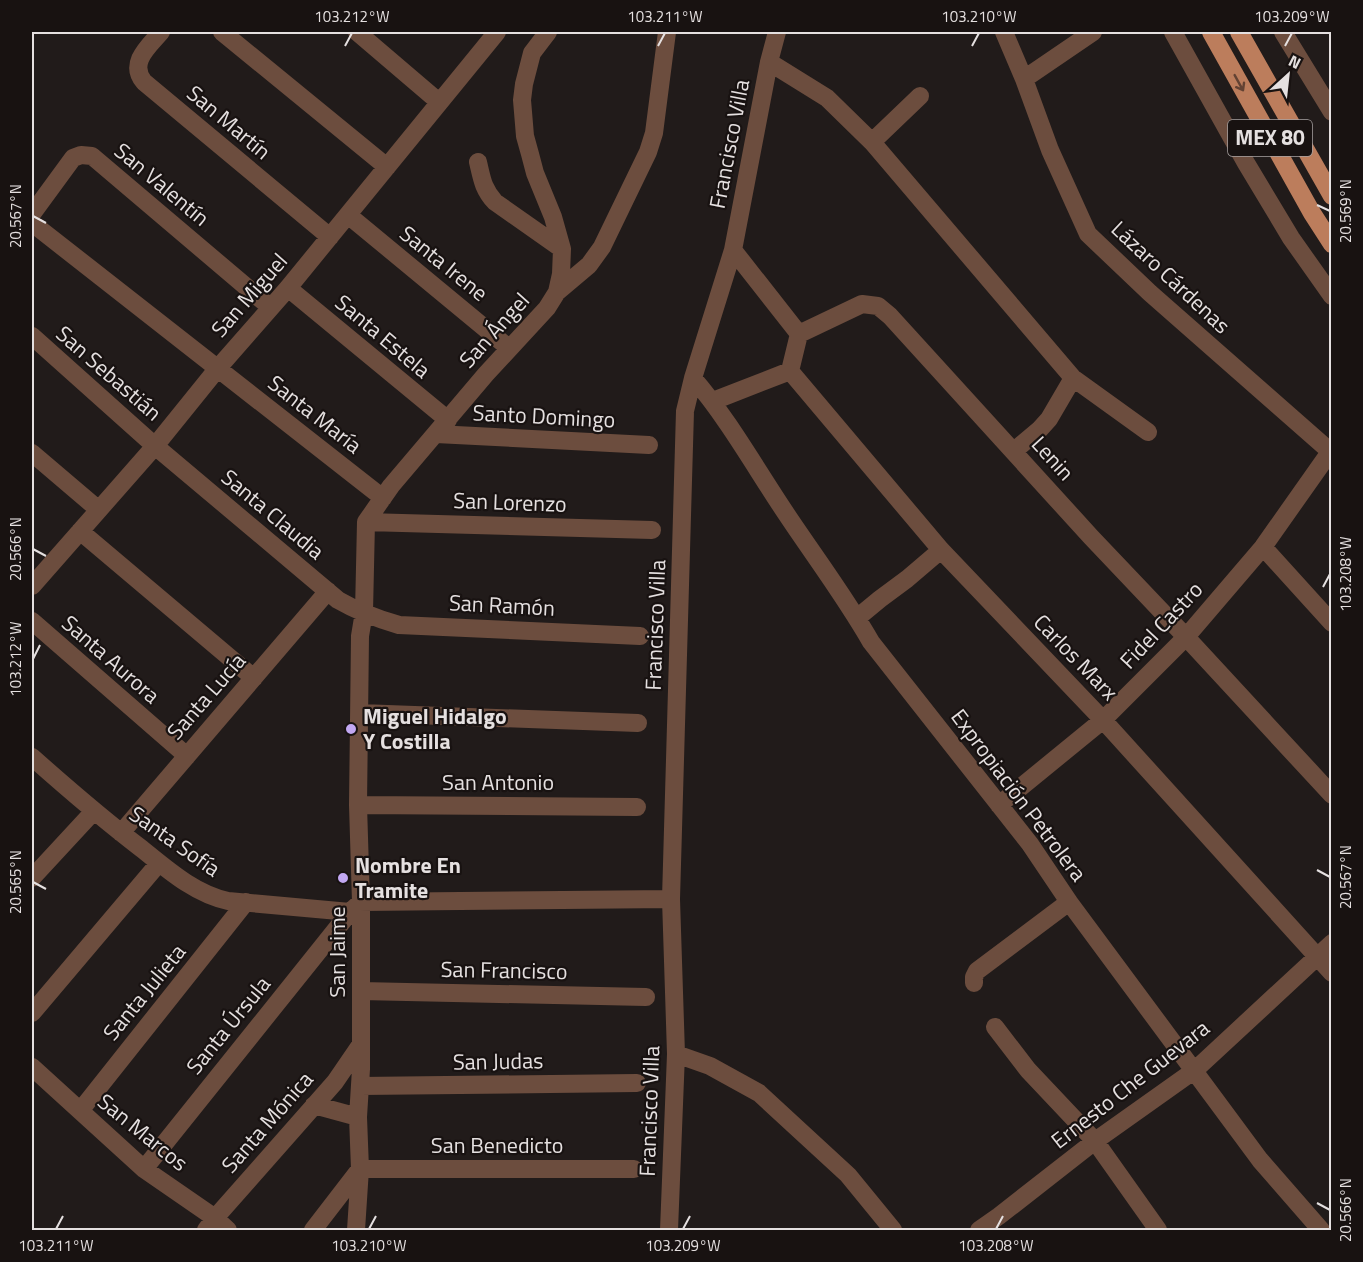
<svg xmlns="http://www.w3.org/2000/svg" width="1363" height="1262" viewBox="0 0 1363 1262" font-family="'Titillium Web',sans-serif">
	<rect width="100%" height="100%" fill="#211b1a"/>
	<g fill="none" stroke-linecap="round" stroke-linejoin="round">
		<path stroke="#6c4d3e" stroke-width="18" d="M161,32C149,46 128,63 144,82L330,237
			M222,32L387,167
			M357,32L439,102
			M1004,32L1024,79L1050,150L1088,234L1150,293L1332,453
			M1173,32L1246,163L1291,238L1332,296
			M1283,32L1332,112
			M769,62L827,98L872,142L1073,378L1148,432
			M1024,79L1093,32
			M872,142L920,96
			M478,162C482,179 483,189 495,202L562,249
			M32,214L73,158L81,155L92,156L270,307
			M348,215L509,348
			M32,223L383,498
			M733,250L799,334
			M288,288L448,420
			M557,292L589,265L602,247L648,152L654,133L667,32
			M32,336L155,446L338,600C357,611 378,619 399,625L640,636
			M790,371L941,550L1103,720L1332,973
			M693,378C729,420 756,469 787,515C815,557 846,598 871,642L1030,844L1069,902L1260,1160L1321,1230
			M713,401L790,371L799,334L862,304L878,306L890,316L1091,537L1186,637L1332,795
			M436,434L649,445
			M1014,451L1040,429L1049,419L1073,378
			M32,453L99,510
			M366,522L652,530
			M80,531L254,678
			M1263,547L1332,623
			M32,586L155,446L218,368L288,288L497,32
			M857,618L880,599L907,579L941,550
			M32,621L187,756
			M360,713L638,723
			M32,757C68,789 104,820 142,849C168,870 195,894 228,901L350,912L361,902L671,899
			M358,805L637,807
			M999,805L1103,720L1186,637L1263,547L1330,452
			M121,833L328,591
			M32,878L94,811
			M974,983V977L977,971L1069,902
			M361,991L646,997
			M32,1013L159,863
			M995,1027L1028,1070L1095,1141L1158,1230
			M676,1054L710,1066L759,1093L848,1175L893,1230
			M32,1067L144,1169L215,1218L228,1230
			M360,1086L637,1083
			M314,1105L358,1117
			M80,1111L246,902
			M144,1169L350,912
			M206,1230L215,1218L335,1082L361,1044
			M313,1230L360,1169H634
			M356,1230L360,1169L358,1117L361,1069V902L358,805L360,636L364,612L366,522L391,486L486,374L547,308L557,292L561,274L562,249L553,217L535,173L530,154L525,136L522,100L524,84L532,53L548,32
			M669,1230L676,1054L671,899L685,411L693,378L733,250L769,62L777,32
			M979,1230L999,1216L1095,1141L1195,1070L1332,943"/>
		<path stroke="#bc7d5c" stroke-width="18" d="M1211,32L1312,213L1332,244
			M1239,32L1332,196"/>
	</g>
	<defs><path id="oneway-shaft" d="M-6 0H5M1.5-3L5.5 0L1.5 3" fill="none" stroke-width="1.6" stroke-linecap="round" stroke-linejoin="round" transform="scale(1.5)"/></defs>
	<use stroke="#624233" href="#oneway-shaft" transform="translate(1239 83) rotate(61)"/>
	<path fill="none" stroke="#e5e0e0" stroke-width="2" d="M345,46L352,33M658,46L665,33M972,46L979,33M1285,46L1292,33M1317,205L1330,211M33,216L46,223M33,549L46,556M1323,587L1330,574M33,659L40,645M1317,870L1330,877M33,882L46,889M1317,1203L1330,1210M56,1229L63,1216M369,1229L376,1216M683,1229L690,1216M996,1229L1003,1216"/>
	<g fill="#c2a8f2" stroke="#181211" stroke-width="2">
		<circle cx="351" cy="729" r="6"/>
		<circle cx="343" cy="878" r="6"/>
	</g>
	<g text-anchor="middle" stroke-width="4.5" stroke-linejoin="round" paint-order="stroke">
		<rect fill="#181211" stroke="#a8a2a2" stroke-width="1.5" x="1228" y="120" width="84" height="36" rx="4.5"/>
		<g font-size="21" font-weight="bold" fill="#e5e0e0">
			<text x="1270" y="145">MEX 80</text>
		</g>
		<g font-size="22" fill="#e5e0e0" stroke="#181211">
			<text transform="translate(229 122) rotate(40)" y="8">San Martín</text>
			<text transform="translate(729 144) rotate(-79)" y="8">Francisco Villa</text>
			<text transform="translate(162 184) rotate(40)" y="8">San Valentín</text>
			<text transform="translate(444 263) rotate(39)" y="8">Santa Irene</text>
			<text transform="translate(1171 277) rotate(43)" y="8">Lázaro Cárdenas</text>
			<text transform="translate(249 295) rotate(-49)" y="8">San Miguel</text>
			<text transform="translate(494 330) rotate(-48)" y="8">San Ángel</text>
			<text transform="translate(383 336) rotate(40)" y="8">Santa Estela</text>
			<text transform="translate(109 373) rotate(41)" y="8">San Sebastián</text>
			<text transform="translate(315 414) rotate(38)" y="8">Santa María</text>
			<text transform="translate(544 416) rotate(3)" y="8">Santo Domingo</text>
			<text transform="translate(1053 458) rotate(48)" y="8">Lenin</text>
			<text transform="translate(510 502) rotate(2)" y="8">San Lorenzo</text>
			<text transform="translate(273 514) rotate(40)" y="8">Santa Claudia</text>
			<text transform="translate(502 605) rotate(3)" y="8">San Ramón</text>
			<text transform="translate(655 625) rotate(-88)" y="8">Francisco Villa</text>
			<text transform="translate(1161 625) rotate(-47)" y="8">Fidel Castro</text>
			<text transform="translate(1076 657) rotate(46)" y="8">Carlos Marx</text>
			<text transform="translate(111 659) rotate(41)" y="8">Santa Aurora</text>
			<text transform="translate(206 696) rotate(-49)" y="8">Santa Lucía</text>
			<text x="498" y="790">San Antonio</text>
			<text transform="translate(1019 795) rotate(53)" y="8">Expropiación Petrolera</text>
			<text transform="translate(175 841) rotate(35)" y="8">Santa Sofía</text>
			<text transform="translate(337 952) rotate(-90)" y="8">San Jaime</text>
			<text transform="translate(504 970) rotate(1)" y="8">San Francisco</text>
			<text transform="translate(144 992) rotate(-51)" y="8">Santa Julieta</text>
			<text transform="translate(228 1025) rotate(-51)" y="8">Santa Úrsula</text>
			<text transform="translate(498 1061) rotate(-1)" y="8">San Judas</text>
			<text transform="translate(1130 1084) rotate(-38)" y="8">Ernesto Che Guevara</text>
			<text transform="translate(649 1111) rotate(-88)" y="8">Francisco Villa</text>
			<text transform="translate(267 1122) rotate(-49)" y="8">Santa Mónica</text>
			<text transform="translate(143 1132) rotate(39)" y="8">San Marcos</text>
			<text x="497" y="1153">San Benedicto</text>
		</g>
		<g font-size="22" font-weight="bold" fill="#e5e0e0" stroke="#181211" text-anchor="start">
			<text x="363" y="724">Miguel Hidalgo<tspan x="363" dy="25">Y Costilla</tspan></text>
			<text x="355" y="873">Nombre En<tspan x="355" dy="25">Tramite</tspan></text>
		</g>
	</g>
	<rect width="1363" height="1262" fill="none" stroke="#181211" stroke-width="66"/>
	<g transform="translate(1288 75) rotate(27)" stroke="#181211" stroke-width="4.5" paint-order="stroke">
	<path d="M0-4.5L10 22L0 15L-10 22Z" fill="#e5e0e0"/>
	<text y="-9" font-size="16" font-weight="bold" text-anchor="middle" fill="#e5e0e0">N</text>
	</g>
	<rect x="33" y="33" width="1297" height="1196" fill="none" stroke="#e5e0e0" stroke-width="2"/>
	<g font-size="15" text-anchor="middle" fill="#e5e0e0">
		<text x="352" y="22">103.212°W</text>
		<text x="665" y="22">103.211°W</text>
		<text x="979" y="22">103.210°W</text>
		<text x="1292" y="22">103.209°W</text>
		<text transform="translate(1346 211) rotate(-90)" y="5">20.569°N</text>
		<text transform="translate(16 216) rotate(-90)" y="5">20.567°N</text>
		<text transform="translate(16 549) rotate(-90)" y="5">20.566°N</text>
		<text transform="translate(1346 574) rotate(-90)" y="5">103.208°W</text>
		<text transform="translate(16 659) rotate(-90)" y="5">103.212°W</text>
		<text transform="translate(1346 877) rotate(-90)" y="5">20.567°N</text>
		<text transform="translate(16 882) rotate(-90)" y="5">20.565°N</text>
		<text transform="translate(1346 1210) rotate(-90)" y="5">20.566°N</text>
		<text x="56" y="1251">103.211°W</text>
		<text x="369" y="1251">103.210°W</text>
		<text x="683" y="1251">103.209°W</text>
		<text x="996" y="1251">103.208°W</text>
	</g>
</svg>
